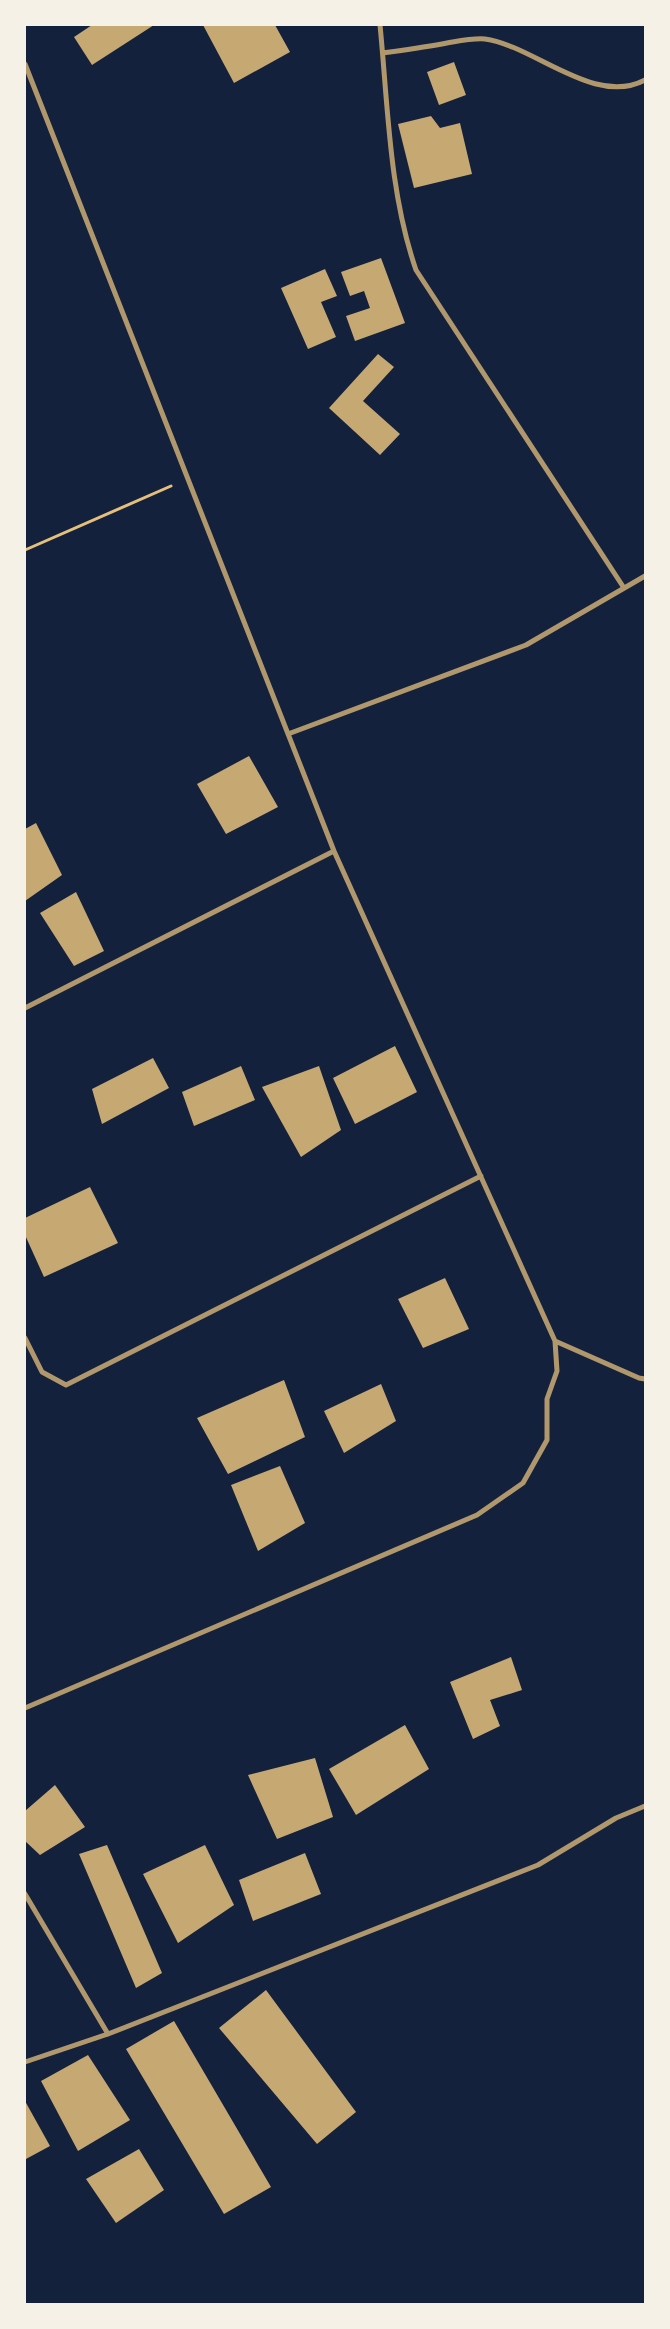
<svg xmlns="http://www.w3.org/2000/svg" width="670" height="2329" viewBox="0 0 670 2329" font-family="Lora,serif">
	<rect width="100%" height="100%" fill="#14213d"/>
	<path fill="#c6a872" d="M92,25H154L92,65L74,37Z
		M203,25H275L290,52L234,83Z
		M454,62L466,95L439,105L427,72Z
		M431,116L440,128L460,123L472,174L414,188L398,124Z
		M381,258L405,323L355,341L346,316L370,308L364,291L350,296L341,272Z
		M325,269L337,296L321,302L336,337L308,349L281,288Z
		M378,354L394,367L363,401L400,434L380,455L329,408Z
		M249,756L278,807L226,834L197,784Z
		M36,823L62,875L25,901V829Z
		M76,892L104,951L74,966L40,913Z
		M395,1046L417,1092L355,1124L333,1078Z
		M153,1058L169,1088L102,1124L92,1089Z
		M241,1066L255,1100L194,1126L182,1092Z
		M319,1066L341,1130L301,1157L262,1087Z
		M90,1187L118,1243L44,1277L25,1235V1218Z
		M445,1278L469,1329L423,1348L398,1299Z
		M284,1380L305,1437L228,1474L197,1418Z
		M381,1384L396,1421L344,1453L324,1411Z
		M280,1466L305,1523L258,1551L231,1485Z
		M511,1657L522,1690L490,1700L500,1726L473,1739L450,1682Z
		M405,1725L429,1769L356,1815L329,1769Z
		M315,1758L333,1817L277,1839L248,1775Z
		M55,1785L85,1827L40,1855L25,1841V1811Z
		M107,1845L162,1973L136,1988L79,1854Z
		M205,1845L234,1905L178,1943L143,1874Z
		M305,1853L321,1894L253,1921L239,1880Z
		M266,1990L356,2112L317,2144L219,2028Z
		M174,2021L271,2187L224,2214L126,2049Z
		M88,2055L130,2120L78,2151L41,2081Z
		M25,2101L50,2146L26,2159L25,2156Z
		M139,2149L164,2190L116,2223L86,2179Z"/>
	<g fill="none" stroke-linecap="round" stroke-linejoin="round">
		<path stroke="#e5c07b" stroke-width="3" d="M25,550L171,486"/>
		<path stroke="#b1986c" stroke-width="5" d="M380,25C388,106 389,192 416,270L624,588
			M383,53C404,50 426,47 447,43C459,41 473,38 485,39C535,46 594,107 645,80
			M25,64L334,851L555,1341L557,1371L547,1399V1440L523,1483L477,1515L25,1708
			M288,734L526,645L645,576
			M25,1008L334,851
			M25,1338L42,1372L66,1385L481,1176
			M555,1341L639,1378L645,1379
			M25,1894L108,2034
			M25,2062L108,2034L538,1865L616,1818L645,1806"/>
	</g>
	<rect width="670" height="2329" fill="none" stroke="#f6f1e7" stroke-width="52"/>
</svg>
